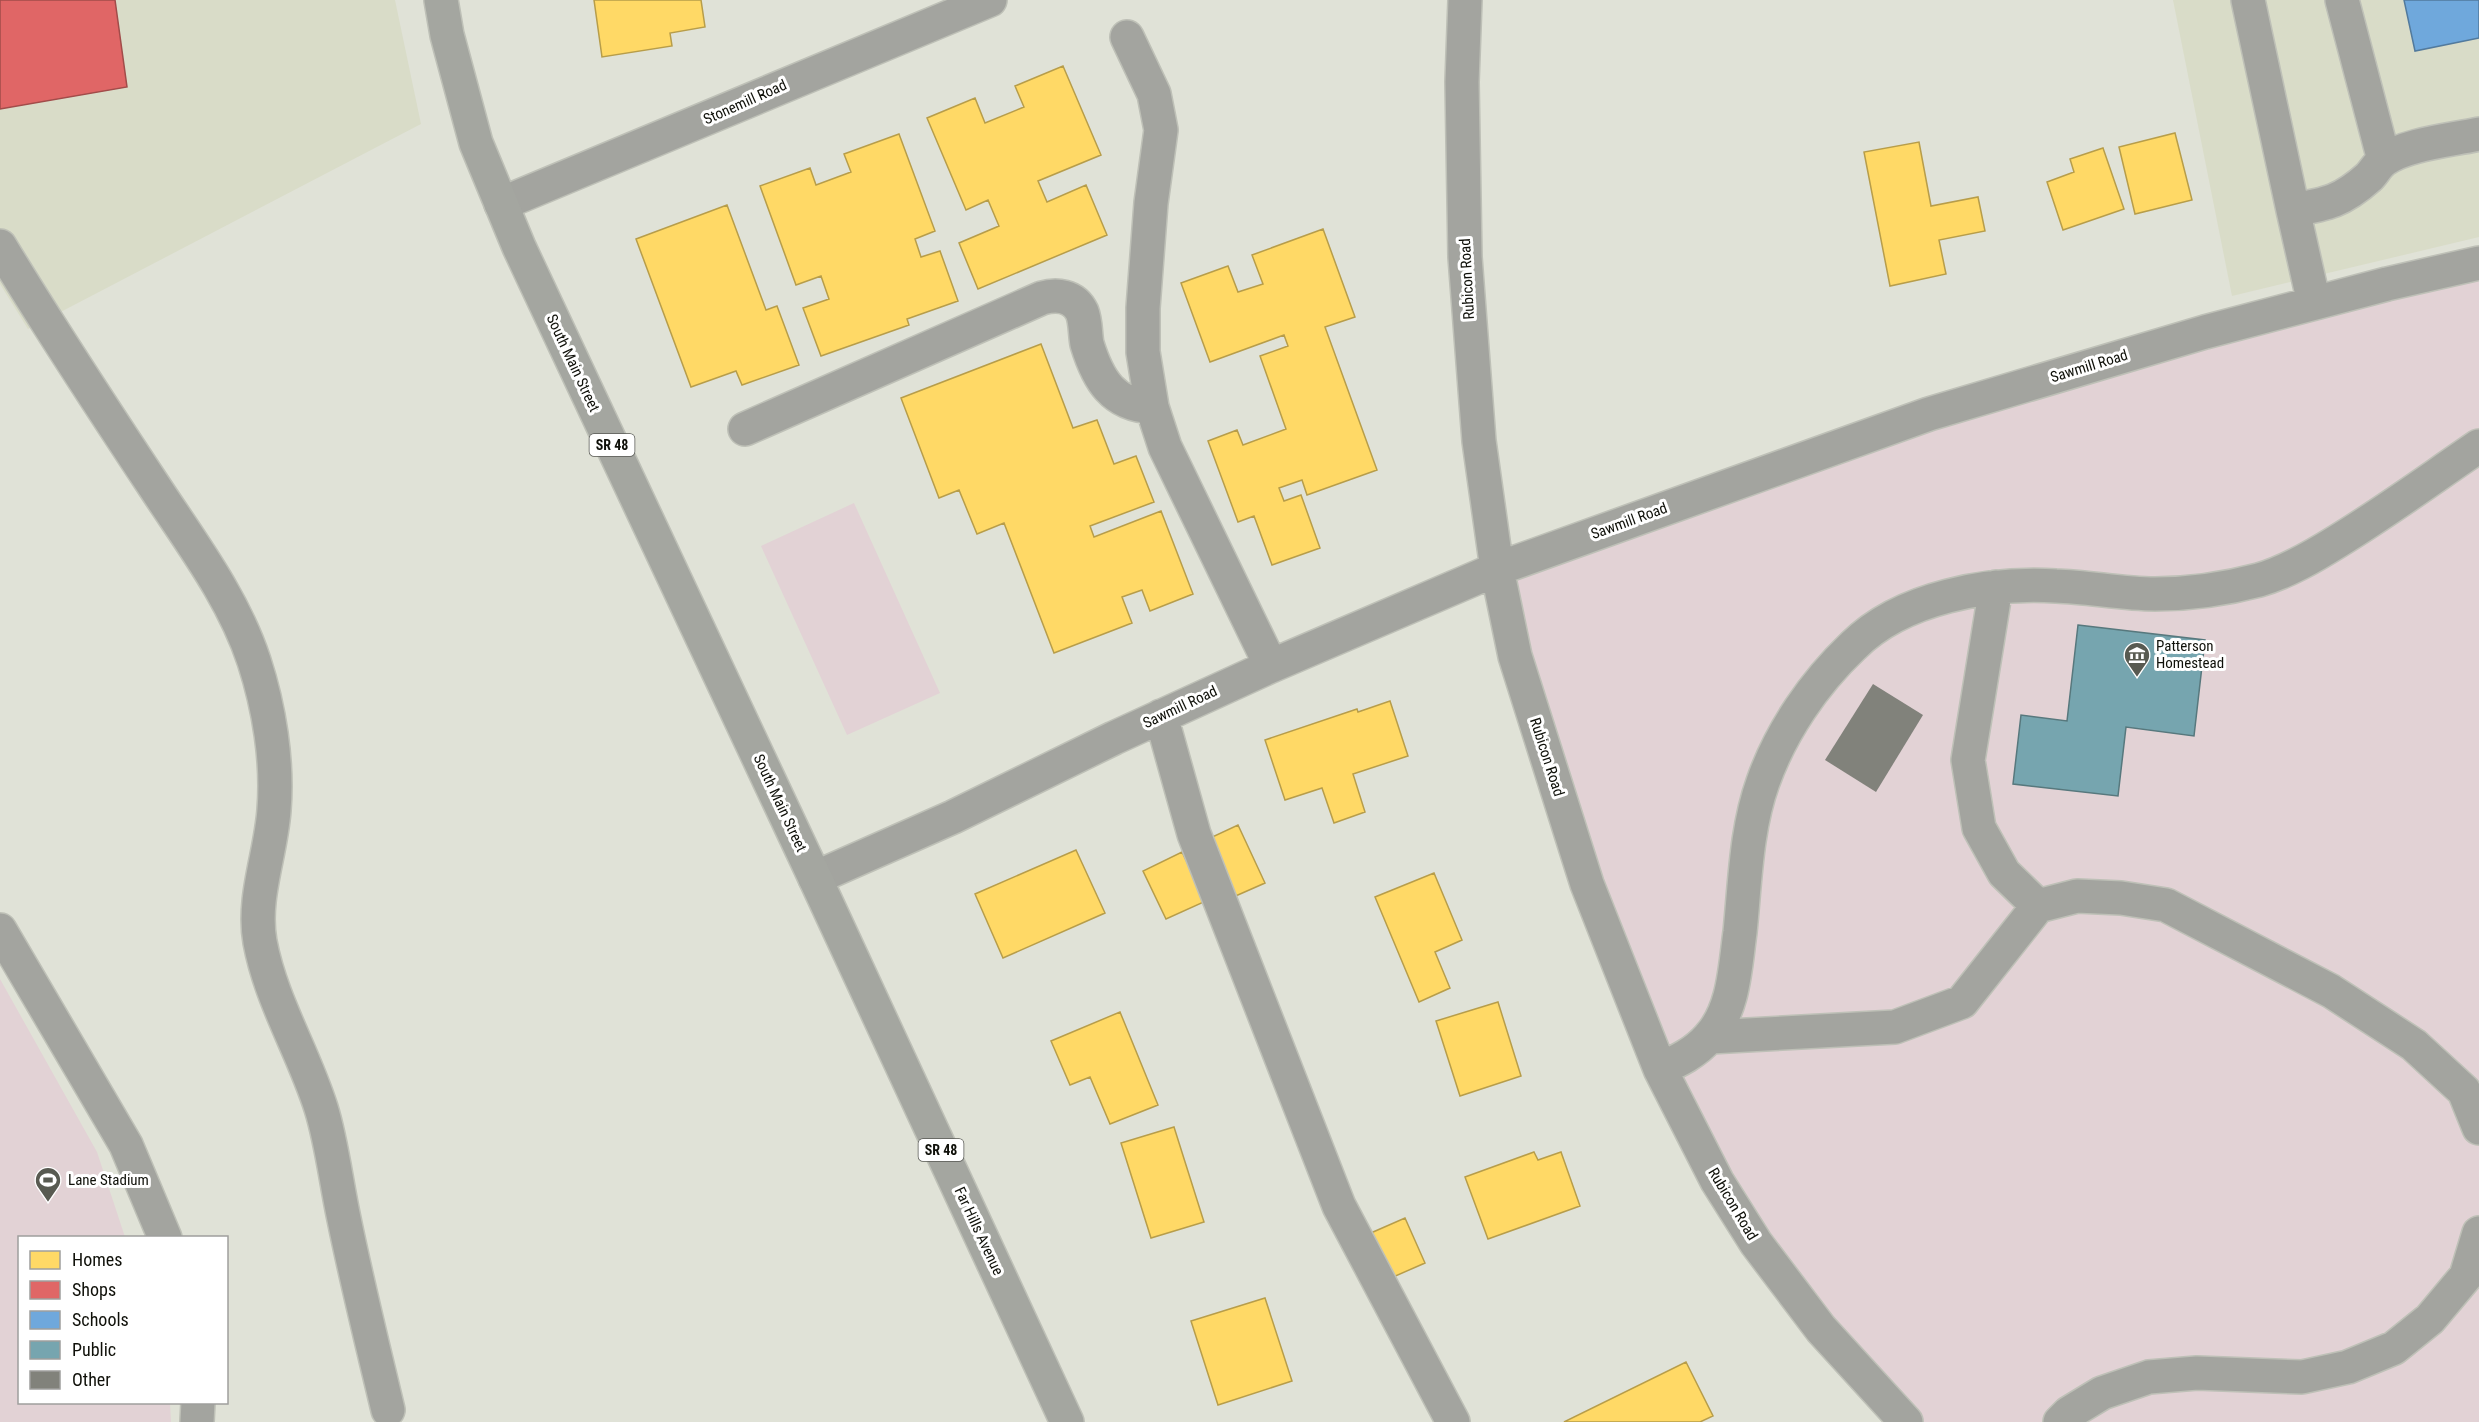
<svg xmlns="http://www.w3.org/2000/svg" width="2479" height="1422" viewBox="0 0 2479 1422" font-family="'Roboto Condensed',sans-serif">
	<rect width="100%" height="100%" fill="#e0e2d7"/>
	<path fill="#d9dcc8" d="M0,0H395L421,124L28,329L0,284Z
		M2173,0H2479V237L2232,296Z"/>
	<path fill="#e2d2d5" d="M2479,263V1422H1906L1821,1329L1660,1069L1497,569L1929,414Z
		M854,503L940,693L847,735L761,546Z
		M0,979L97,1152L125,1237L20,1238V1402L170,1403L171,1422H0Z"/>
	<path fill="#ffd966" stroke="#b79d4a" stroke-width="1.5" d="M594,0H701L705,27L670,33L672,46L602,57Z
		M1063,66L1101,155L1038,181L1047,202L1086,185L1107,235L978,289L959,243L999,226L988,200L966,210L927,118L975,98L985,123L1024,107L1015,86Z
		M2175,133L2192,200L2135,214L2119,147Z
		M899,134L935,231L915,239L921,257L940,251L958,301L907,319L909,325L821,356L803,308L829,299L821,276L796,285L760,186L810,168L816,185L851,172L844,154Z
		M1919,142L1931,206L1978,197L1985,231L1939,240L1946,274L1890,286L1864,152Z
		M2103,148L2124,209L2063,230L2047,182L2074,172L2070,159Z
		M727,205L766,310L777,306L799,365L742,385L736,371L691,387L636,239Z
		M1323,229L1355,317L1325,327L1377,470L1307,495L1302,480L1279,488L1284,501L1301,495L1320,548L1272,565L1254,516L1238,522L1208,441L1237,430L1243,445L1286,429L1260,356L1288,346L1284,335L1210,362L1181,283L1228,266L1238,292L1263,284L1252,255Z
		M1041,344L1073,428L1097,420L1114,464L1136,456L1154,502L1090,526L1094,537L1161,511L1193,594L1150,611L1142,590L1122,597L1132,623L1054,653L1004,523L977,534L959,490L939,498L901,398Z
		M1390,701L1408,756L1353,774L1365,812L1334,823L1322,788L1285,800L1265,740L1357,709L1358,712Z
		M1238,825L1265,883L1222,902L1195,845Z
		M1076,850L1105,913L1003,958L975,894Z
		M1182,852L1206,901L1166,919L1143,871Z
		M1434,873L1462,940L1435,952L1450,988L1419,1002L1375,897Z
		M1498,1002L1521,1076L1460,1096L1436,1021Z
		M1120,1012L1158,1105L1110,1124L1090,1077L1070,1085L1051,1041Z
		M1174,1127L1204,1222L1151,1238L1121,1143Z
		M1534,1152L1538,1160L1561,1152L1580,1206L1488,1239L1465,1177Z
		M1405,1218L1425,1263L1384,1281L1364,1236Z
		M1265,1298L1292,1381L1218,1405L1191,1321Z
		M1686,1362L1713,1416L1700,1422H1564Z"/>
	<path fill="#e06666" stroke="#a14c4a" stroke-width="1.5" d="M0,0H115L127,87L0,109Z"/>
	<path fill="#6fa8dc" stroke="#527a9d" stroke-width="1.5" d="M2404,0H2479V38L2415,51Z"/>
	<path fill="#76a5af" stroke="#57787d" stroke-width="1.5" d="M2078,625L2205,640L2194,736L2126,727L2118,796L2013,784L2021,715L2067,721Z"/>
	<path fill="#81827b" d="M1873,684L1923,715L1876,792L1825,760Z"/>
	<g fill="none" stroke-linecap="round" stroke-linejoin="round">
		<g stroke="#bec0b7" stroke-width="36">
			<path id="minor" d="M1465,0L1462,82L1465,257L1479,441L1497,569L1515,656L1587,884L1660,1069L1717,1181L1756,1243L1821,1329L1906,1422
				M2248,0L2293,210
				M2342,0L2384,160
				M1127,37L1154,94L1161,130L1151,203L1143,308V352L1152,407L1165,447L1271,666
				M501,204L990,0
				M0,246C49,327 101,406 154,486C190,541 233,597 254,661C269,707 278,761 274,810C271,854 252,898 260,942C271,1001 303,1051 321,1108C332,1143 336,1182 344,1219C357,1283 373,1347 388,1410
				M2314,303L2293,210C2328,204 2342,201 2369,177C2374,172 2378,164 2384,160C2406,144 2452,140 2479,134
				M745,429L1042,298C1056,294 1074,295 1082,312C1086,322 1085,334 1087,344C1098,380 1113,405 1152,407
				M1996,587L1968,760L1979,828L2004,873L2038,906
				M1161,716L1194,834L1339,1206L1453,1422
				M815,878L953,817L1114,738L1271,666L1497,569L1929,414L2205,332L2387,284L2479,263
				M0,930L126,1145L165,1238
				M1710,1037L1895,1027L1962,1002L2038,906L2077,896L2121,898L2166,905L2331,991L2414,1045L2464,1091L2479,1128
				M1660,1069C1678,1061 1695,1053 1709,1037C1734,1010 1735,968 1740,932C1745,883 1746,829 1763,782C1781,731 1814,683 1853,646C1902,597 1989,582 2056,586C2089,587 2122,594 2155,594C2191,594 2225,589 2259,580C2287,572 2314,556 2338,541C2387,511 2432,478 2479,446
				M197,1422L198,1402
				M2060,1422L2069,1413L2102,1393L2149,1377L2197,1373L2302,1377L2348,1367L2394,1348L2430,1319L2466,1276L2479,1233"/>
		</g>
		<g stroke="#bec0b7" stroke-width="36">
			<path id="major" d="M441,0L447,35L476,143L519,247L815,878L1067,1422"/>
		</g>
		<use href="#minor" stroke="#a3a49f" stroke-width="33"/>
		<use href="#major" stroke="#a4a6a0" stroke-width="33"/>
	</g>
	<defs>
		<g id="museum-pin" transform="scale(1.35)"><path d="M0 17L-7.5 6A9.5 9.5 0 1 1 7.5 6Z" fill="#585a51" stroke="#fff"/><path d="M0-6L6-3V-2H-6V-3ZM-5-1h2V3h-2ZM-1-1h2V3h-2ZM3-1h2V3H3ZM-6 4H6V6H-6Z" fill="#fff"/></g>
		<g id="stadium-pin" transform="scale(1.35)"><path d="M0 17L-7.5 6A9.5 9.5 0 1 1 7.5 6Z" fill="#585a51" stroke="#fff"/><path d="M0-5a6.5 5 0 1 0 0 10a6.5 5 0 1 0 0-10ZM-3.5-1.8h7v3.6h-7Z" fill="#fff"/></g>
	</defs>
	<g fill-rule="evenodd">
		<use href="#museum-pin" x="2137" y="655"/>
		<use href="#stadium-pin" x="48" y="1180"/>
	</g>
	<g text-anchor="middle" stroke-width="6" stroke-linejoin="round" paint-order="stroke">
		<g fill="#fff" stroke="#575853" stroke-width="1.5">
			<rect x="589.5" y="434" width="45" height="22" rx="4.5"/>
			<rect x="918.5" y="1139" width="45" height="22" rx="4.5"/>
		</g>
		<g font-size="14" font-weight="bold" fill="#0f1009">
			<text x="612" y="450">SR 48</text>
			<text x="941" y="1155">SR 48</text>
		</g>
		<g font-size="15" fill="#0f1009" stroke="#fff">
			<text transform="translate(745 102) rotate(-24)" y="5">Stonemill Road</text>
			<text transform="translate(1467 279) rotate(-93)" y="5">Rubicon Road</text>
			<text transform="translate(573 363) rotate(65)" y="5">South Main Street</text>
			<text transform="translate(2089 366) rotate(-17)" y="5">Sawmill Road</text>
			<text transform="translate(1629 521) rotate(-20)" y="5">Sawmill Road</text>
			<text transform="translate(1180 707) rotate(-25)" y="5">Sawmill Road</text>
			<text transform="translate(1547 757) rotate(72)" y="5">Rubicon Road</text>
			<text transform="translate(780 803) rotate(65)" y="5">South Main Street</text>
			<text transform="translate(1733 1204) rotate(59)" y="5">Rubicon Road</text>
			<text transform="translate(979 1231) rotate(65)" y="5">Far Hills Avenue</text>
		</g>
		<g font-size="15" fill="#0f1009" stroke="#fff" text-anchor="start">
			<text x="2156" y="651">Patterson<tspan x="2156" dy="17">Homestead</tspan></text>
			<text x="68" y="1185">Lane Stadium</text>
		</g>
	</g>
	<rect x="18" y="1236" width="210" height="168" fill="#ffffff" stroke="#9f9f9d" stroke-width="1.5"/>
	<rect x="30" y="1251" width="30" height="18" fill="#ffd966" stroke="#9f9f9d" stroke-width="1.5"/>
	<text x="72" y="1266" font-size="18" fill="#0f1009">Homes</text>
	<rect x="30" y="1281" width="30" height="18" fill="#e06666" stroke="#9f9f9d" stroke-width="1.5"/>
	<text x="72" y="1296" font-size="18" fill="#0f1009">Shops</text>
	<rect x="30" y="1311" width="30" height="18" fill="#6fa8dc" stroke="#9f9f9d" stroke-width="1.5"/>
	<text x="72" y="1326" font-size="18" fill="#0f1009">Schools</text>
	<rect x="30" y="1341" width="30" height="18" fill="#76a5af" stroke="#9f9f9d" stroke-width="1.5"/>
	<text x="72" y="1356" font-size="18" fill="#0f1009">Public</text>
	<rect x="30" y="1371" width="30" height="18" fill="#81827b" stroke="#9f9f9d" stroke-width="1.5"/>
	<text x="72" y="1386" font-size="18" fill="#0f1009">Other</text>
</svg>
